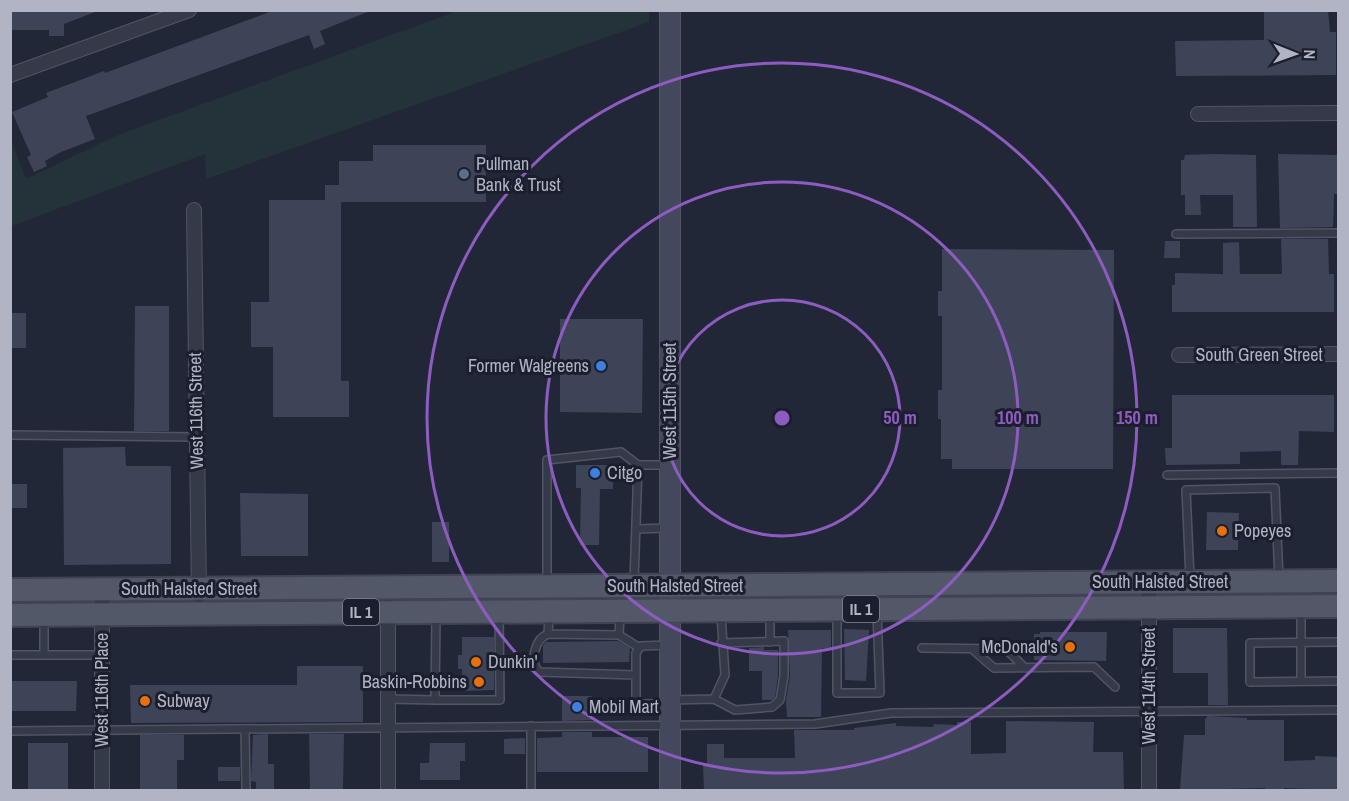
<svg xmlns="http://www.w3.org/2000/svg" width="1349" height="801" viewBox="0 0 1349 801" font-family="'Archivo Narrow',sans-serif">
	<rect width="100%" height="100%" fill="#222738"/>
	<path fill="#243339" d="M460,10L649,11V22L206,179L205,154L11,226V140L26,179L118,135Z"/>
	<path fill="#3e4458" d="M10,10H95V12L64,24V36H49V30H10Z
		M275,10L370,11L320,31L325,44L314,49L309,35L86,116L95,139L61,152L45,161L47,166L34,172L27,157L31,155L12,112L48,97L46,93L104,71L105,73Z
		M1264,10H1328L1330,32H1336V75L1176,76L1175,41L1264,40Z
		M373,145H486V202H341V381H349V417H273V347H251V302H269V200H325V185H339V161H373Z
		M1213,154L1256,155L1257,227H1233V195H1200L1201,215H1185V195H1181V160H1184L1185,155Z
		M1278,154L1338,155V194H1334L1333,227L1280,228Z
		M1281,239H1328L1329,274H1334V312H1172V285H1175V273L1223,274V243L1239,242L1240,274H1282Z
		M1165,241H1180V258H1164Z
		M942,249L1114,250L1113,469H952V459H941V419H938V390H942V316H938V291H942Z
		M135,306H169V431H134Z
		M10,313H26V348H10Z
		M560,319H643L642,413L560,412Z
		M1172,395H1334V432L1299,431L1298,465H1281V451L1240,452V464L1166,465L1165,448H1172Z
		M125,447L126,466H171V564L64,565L63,448Z
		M576,465H613V489H600L599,545H580L581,488H576Z
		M10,484H27V508H10Z
		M240,493L308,494V556H241Z
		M1207,512L1239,513L1238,550H1206Z
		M432,522H449V562H432Z
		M1173,628H1227L1228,705H1208V673H1173Z
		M844,629L869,630L866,681L845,680Z
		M788,630H831V649L822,648L821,717H787L786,700L790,676Z
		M1040,632H1107L1106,661L1034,660V634H1040Z
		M462,637H494V690L462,691V669H458V655H462Z
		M618,641L630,648L629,662L543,663V645L546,642Z
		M764,647V650H778V676L775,697L772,700H762V671H749V648Z
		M297,666H363V722L131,723L130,685H297Z
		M10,681H77L76,711H10Z
		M562,696H592V720L562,721Z
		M1208,716L1247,718V720H1284V761L1315,760V756L1338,757V790L1284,788V790H1265V788L1180,790L1184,735H1205V719Z
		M1006,721L1094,722L1093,752H1123L1124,790H704L703,765H707V744H724V758H795L794,730H854V728L896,723V726L933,727L934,724L957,725V722H971V754L1006,753Z
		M562,732H592V737H648V772H537V738L562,737Z
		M268,734V764H274V790H256V782L251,781L253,735Z
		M309,734H344L343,790H310Z
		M140,735H184V760H177V790H140Z
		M525,738V754H504V739Z
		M28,743H68V790H28Z
		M430,743H465V761H460V780H420V763H429Z
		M218,767H240V781H218Z"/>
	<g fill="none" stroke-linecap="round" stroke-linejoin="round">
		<g stroke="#505463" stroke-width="10">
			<path id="lane" d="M1176,234L1338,233
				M10,435L196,437
				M1167,475L1338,473
				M637,529L667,528
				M1190,578L1186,490L1275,488L1279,579
				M634,582L638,465
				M547,584V460L621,452L638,465H668
				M1301,609V681
				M770,612V642
				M837,612V693H880L877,611
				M549,616L548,634C535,639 529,661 539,672L636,675
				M548,634L619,635L620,615
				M619,635L638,647
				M1338,642L1250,643V682L1338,681
				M922,648L1001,649L1009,652L1025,668
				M972,649L994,668L1094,667L1115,687
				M13,655H102
				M44,655V619
				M388,699L435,700L436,617
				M714,699L725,675L721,614
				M435,700H500L499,614
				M672,700L714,699L735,710L772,707L780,700L784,676V641L721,643
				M667,704H642L636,701V653L641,646L669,645
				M245,729L246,790
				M10,731L815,724L891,713L1338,710
				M531,790V726"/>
		</g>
		<g stroke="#505463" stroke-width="16">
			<path id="street" d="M10,75L189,10
				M1198,114L1338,113
				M194,210L199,595
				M1179,355L1338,354
				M388,607V790
				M102,790V589
				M1149,790V582"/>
		</g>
		<g stroke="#505463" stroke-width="22">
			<path id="secondary" d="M670,790V10"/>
		</g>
		<g stroke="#3f4352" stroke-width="26">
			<path id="primary" d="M10,590L1338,581
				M10,615L1338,606"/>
		</g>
		<use href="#lane" stroke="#353a49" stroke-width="7"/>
		<use href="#street" stroke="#353a49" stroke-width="14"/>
		<use href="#secondary" stroke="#43485c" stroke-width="20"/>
		<use href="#primary" stroke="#535869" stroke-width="22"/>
	</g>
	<g fill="none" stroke="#8e5cc1" stroke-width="3">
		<circle cx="782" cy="418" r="118"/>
		<circle cx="782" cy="418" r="236"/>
		<circle cx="782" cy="418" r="355"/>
	</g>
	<circle fill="#5c6f8a" stroke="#1b1f2d" stroke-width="2" cx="464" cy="174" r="6"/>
	<g fill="#3f7fe0" stroke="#1b1f2d" stroke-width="2">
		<circle cx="601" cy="366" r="6"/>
		<circle cx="595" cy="473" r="6"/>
		<circle cx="577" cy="707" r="6"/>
	</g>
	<g fill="#e8710a" stroke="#1b1f2d" stroke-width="2">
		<circle cx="1222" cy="531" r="6"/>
		<circle cx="1070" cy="647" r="6"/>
		<circle cx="476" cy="662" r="6"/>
		<circle cx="479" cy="682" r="6"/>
		<circle cx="145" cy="701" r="6"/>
	</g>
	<g text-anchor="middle" stroke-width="6" stroke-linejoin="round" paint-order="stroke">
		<g fill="#1b1f2d" stroke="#838797" stroke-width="1.5">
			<rect x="843" y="596" width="36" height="26" rx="4.5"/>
			<rect x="343" y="599" width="36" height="26" rx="4.5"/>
		</g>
		<g font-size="16" font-weight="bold" fill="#b0b4c5">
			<text x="861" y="615">IL 1</text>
			<text x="361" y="618">IL 1</text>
		</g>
		<g font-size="18" fill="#b0b4c5" stroke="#1b1f2d" text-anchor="start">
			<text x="476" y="170">Pullman<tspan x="476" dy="21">Bank &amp; Trust</tspan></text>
			<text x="589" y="372" text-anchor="end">Former Walgreens</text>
			<text x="607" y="479">Citgo</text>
			<text x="1234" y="537">Popeyes</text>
			<text x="1058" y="653" text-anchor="end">McDonald's</text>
			<text x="488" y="668">Dunkin'</text>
			<text x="467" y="688" text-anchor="end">Baskin-Robbins</text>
			<text x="157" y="707">Subway</text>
			<text x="589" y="713">Mobil Mart</text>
		</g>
		<g font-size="18" fill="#b0b4c5" stroke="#1b1f2d">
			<text x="1259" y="361">South Green Street</text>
			<text transform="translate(670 401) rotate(-90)" y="6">West 115th Street</text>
			<text transform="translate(196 411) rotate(-91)" y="6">West 116th Street</text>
			<text x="1160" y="588">South Halsted Street</text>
			<text x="675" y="592">South Halsted Street</text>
			<text x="189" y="595">South Halsted Street</text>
			<text transform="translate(1149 686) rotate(-90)" y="6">West 114th Street</text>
			<text transform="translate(102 690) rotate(-90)" y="6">West 116th Place</text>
		</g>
	</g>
	<circle cx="782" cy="418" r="9" fill="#8e5cc1" stroke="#1b1f2d" stroke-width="3"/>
	<g font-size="18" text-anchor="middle" font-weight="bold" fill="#8e5cc1" stroke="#1b1f2d" stroke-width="6" stroke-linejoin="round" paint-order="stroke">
		<text x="900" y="424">50 m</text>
		<text x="1018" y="424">100 m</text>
		<text x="1137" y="424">150 m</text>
	</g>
	<rect width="1349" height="801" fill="none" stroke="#b0b4c5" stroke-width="24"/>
	<g transform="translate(1295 54) rotate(91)" stroke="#1b1f2d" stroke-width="4.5" paint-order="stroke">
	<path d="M0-4.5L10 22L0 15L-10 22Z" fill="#b0b4c5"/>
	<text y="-9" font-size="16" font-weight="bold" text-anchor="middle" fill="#b0b4c5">N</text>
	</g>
</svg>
